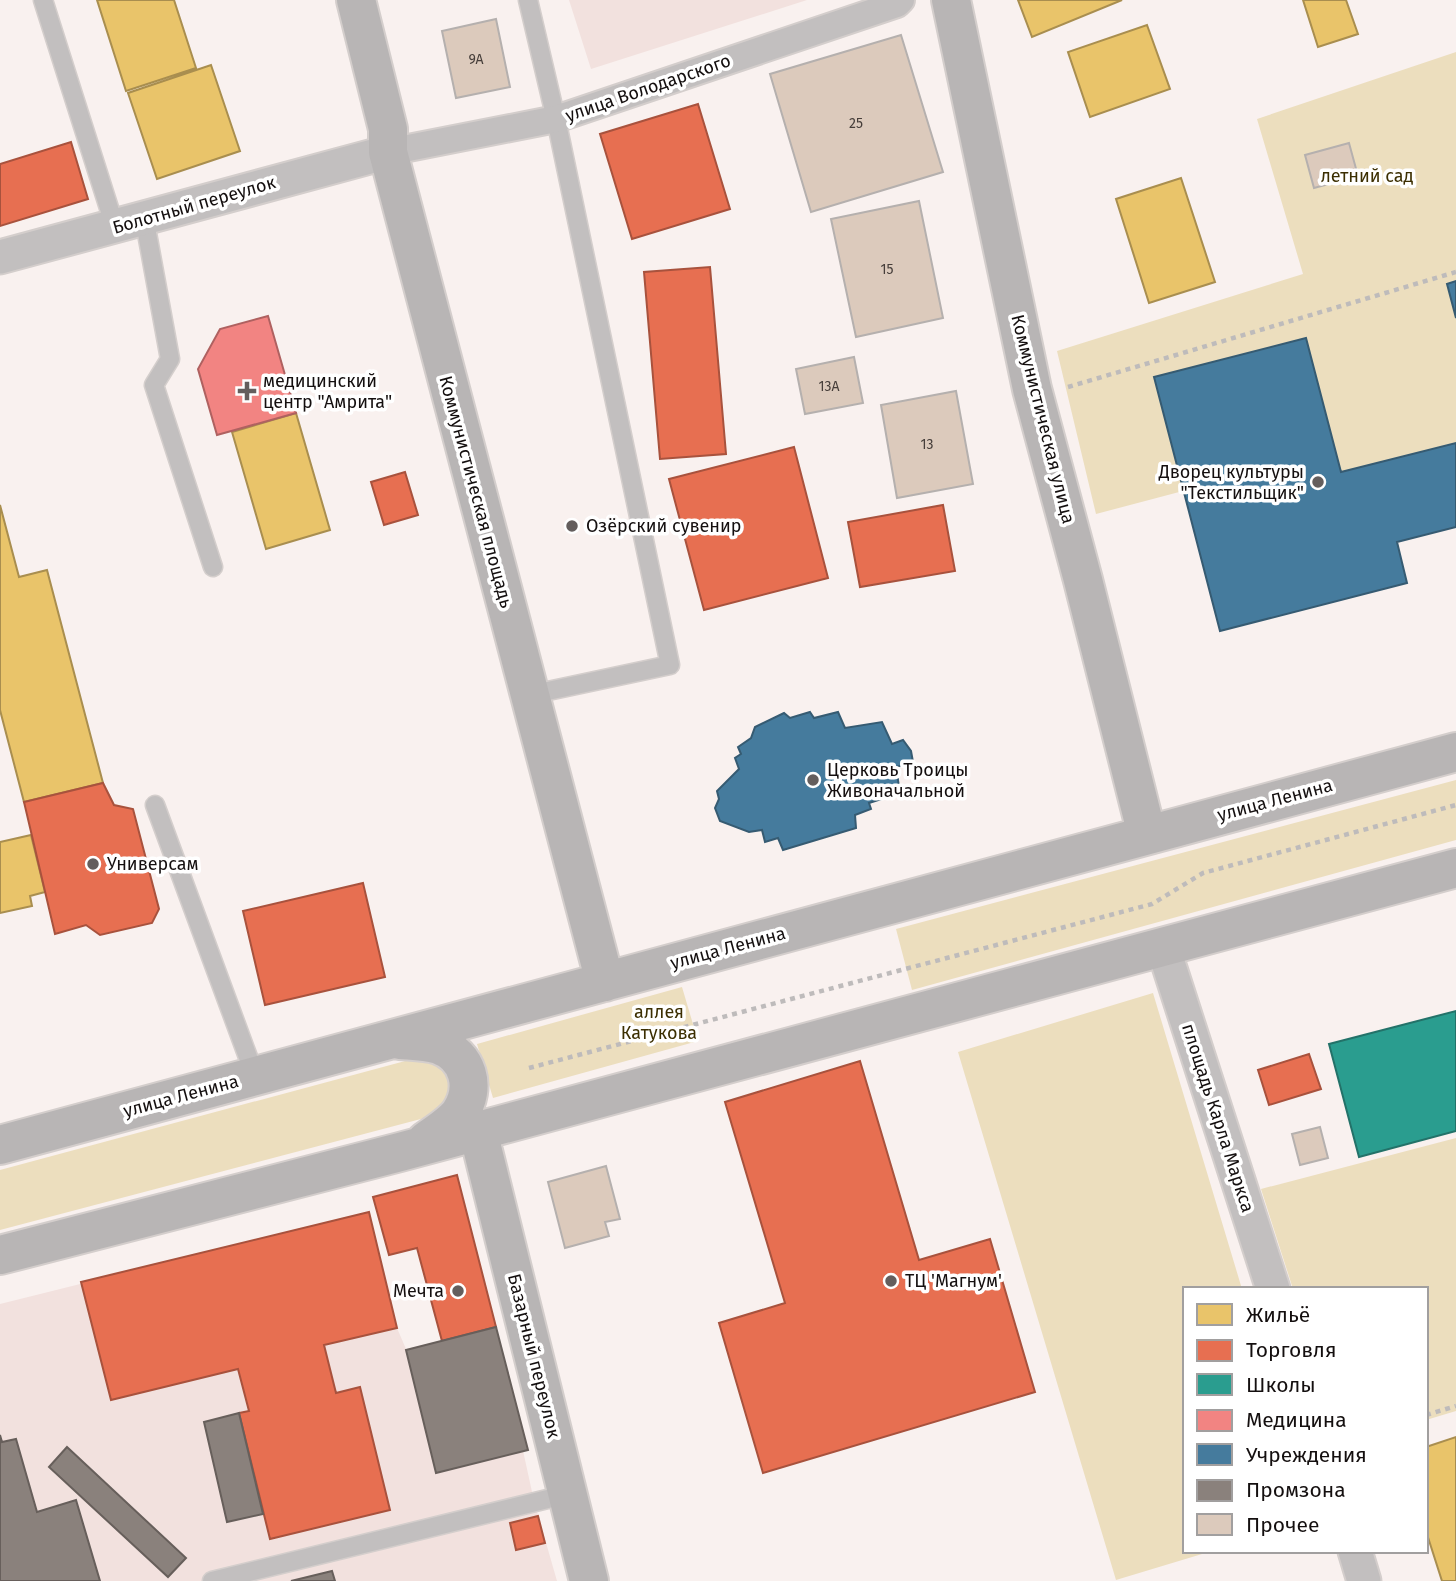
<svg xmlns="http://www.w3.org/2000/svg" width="1456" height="1581" viewBox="0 0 1456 1581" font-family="'Fira Sans',sans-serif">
	<rect width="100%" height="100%" fill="#f9f1ef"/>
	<path fill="#f2e1de" d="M569,0H807L591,69Z
		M369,1212L397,1328L406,1349L496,1327L534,1501L557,1581H0V1304Z"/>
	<path fill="#ecdebe" d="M1456,52V281L1447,284L1456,318V443L1341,472L1306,338L1154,377L1183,491L1096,514L1057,351L1303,274L1257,119Z
		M1456,780V840L912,990L896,929Z
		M682,987L698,1041L493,1098L477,1044Z
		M1153,993L1242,1289H1185V1551H1212L1116,1580L958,1052Z
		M434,1056L458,1084L436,1115L0,1230V1170L420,1057Z
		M1456,1138V1411L1426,1420V1289H1293L1261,1189Z"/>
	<path fill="#e9c46a" stroke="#a98e4f" stroke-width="2" d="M97,0H174L196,68L126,91Z
		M1018,0H1122L1032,37Z
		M1303,0H1346L1358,34L1318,47Z
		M1147,25L1170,89L1090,117L1068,52Z
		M211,65L240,151L157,179L128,93Z
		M1181,178L1215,282L1149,303L1116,199Z
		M296,413L330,530L266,549L232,432Z
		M0,505L19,577L47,570L103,783L24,802L0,710Z
		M31,835L45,892L30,896L32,906L0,913V842Z
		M1456,1437V1581H1442L1426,1531V1447Z"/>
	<path fill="#e76f51" stroke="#a8523d" stroke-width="2" d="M698,104L730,209L632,239L600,134Z
		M71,142L88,199L0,226V164Z
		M710,267L726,454L660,459L644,272Z
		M794,447L828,578L704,610L669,479Z
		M405,472L418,515L384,525L371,482Z
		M943,505L955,571L860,587L848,522Z
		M103,783L114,805L133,809L159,909L152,923L100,935L86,925L55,934L24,802Z
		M363,883L385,977L265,1005L243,911Z
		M1309,1054L1321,1089L1269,1105L1258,1070Z
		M860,1061L919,1260L990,1239L1035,1392L763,1473L719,1323L785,1303L725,1102Z
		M457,1175L496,1327L442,1341L417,1248L389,1255L373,1197Z
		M369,1212L397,1328L324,1345L336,1393L360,1387L390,1510L270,1539L239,1413L249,1411L238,1369L111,1400L81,1282Z
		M538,1516L545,1543L516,1550L510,1523Z"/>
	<path fill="#2a9d8f" stroke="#237269" stroke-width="2" d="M1456,1011V1131L1359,1157L1329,1044Z"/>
	<path fill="#f28482" stroke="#af6160" stroke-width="2" d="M268,316L296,413L217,435L198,369L220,329Z"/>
	<path fill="#457b9d" stroke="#365b72" stroke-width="2" d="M1456,281V318L1447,284Z
		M1306,338L1341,472L1456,443V527L1397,542L1407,583L1220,631L1154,377Z
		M810,712L814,718L838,712L845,728L882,722L892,744L903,740L911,751L913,762L896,767L900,793L869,803L871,809L855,815L856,828L783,850L778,838L765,842L762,830L749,832L720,821L715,808L719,799L717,791L739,769L735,758L741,754L738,747L751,738L755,727L784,713L790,718Z"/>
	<path fill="#8a817c" stroke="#675f5b" stroke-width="2" d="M496,1327L528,1450L436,1473L406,1350Z
		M239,1413L263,1514L227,1522L204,1422Z
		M0,1435L2,1442L16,1439L37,1512L76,1500L100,1581H0Z
		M67,1447L186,1558L168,1577L49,1467Z
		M332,1571L335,1581H291Z"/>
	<path fill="#dccabc" stroke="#b5b0ae" stroke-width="2" d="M496,19L510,87L456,98L442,31Z
		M901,35L943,172L811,212L770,74Z
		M1349,143L1358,176L1314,188L1305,155Z
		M919,201L943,318L856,337L831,219Z
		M854,357L863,403L805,414L796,369Z
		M956,391L973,484L897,498L881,405Z
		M1320,1127L1328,1158L1300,1165L1292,1134Z
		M606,1166L620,1219L605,1222L609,1236L565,1248L548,1182Z"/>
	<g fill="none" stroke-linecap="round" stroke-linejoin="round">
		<g stroke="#d4cecc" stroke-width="21">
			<path id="service" d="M43,0L115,227
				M528,0L556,119L670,665L529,695
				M144,217L170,359L154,385L213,567
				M155,805L255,1076
				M212,1581L568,1494"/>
		</g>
		<g stroke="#d4cecc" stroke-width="30">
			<path id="pedestrian" d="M388,152L556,119L897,4L901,0"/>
		</g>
		<g stroke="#d4cecc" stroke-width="37">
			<path id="minor" d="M0,257L388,152
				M1163,947L1273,1289
				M1355,1551L1364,1581"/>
		</g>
		<g stroke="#d4cecc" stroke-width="42">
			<path id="secondary" d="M356,0L388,129V152L605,982
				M951,0L1032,389L1083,580L1147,835
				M400,1040C413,1041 427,1041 439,1045C468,1056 477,1087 460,1113C452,1124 437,1133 426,1141
				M478,1131L589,1581
				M0,1145L1456,752
				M0,1255L400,1152L1456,868"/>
		</g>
		<path stroke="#bebbbb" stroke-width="4.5" stroke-dasharray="5 5" stroke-linecap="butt" d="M1068,387L1456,272
			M529,1068L1152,904L1203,873L1456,805
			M1426,1415L1456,1406"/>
		<use href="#service" stroke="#c2bfbf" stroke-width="18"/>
		<use href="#pedestrian" stroke="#c2bfbf" stroke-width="26"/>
		<use href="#minor" stroke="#c2bfbf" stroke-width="33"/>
		<use href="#secondary" stroke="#b8b5b5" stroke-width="38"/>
	</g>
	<g fill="#645e5d" stroke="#fff" stroke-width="2.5">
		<path d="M243.5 380.5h7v7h7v7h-7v7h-7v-7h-7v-7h7z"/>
		<circle cx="1318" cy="482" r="7"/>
		<circle cx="572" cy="526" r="7"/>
		<circle cx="813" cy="780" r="7"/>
		<circle cx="93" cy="864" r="7"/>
		<circle cx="891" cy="1281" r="7"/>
		<circle cx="458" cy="1291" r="7"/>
	</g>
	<g text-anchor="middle" stroke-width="7" stroke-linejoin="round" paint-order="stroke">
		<g font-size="14" fill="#463e3a">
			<text x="476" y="64">9А</text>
			<text x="856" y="128">25</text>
			<text x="887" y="274">15</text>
			<text x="829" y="391">13А</text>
			<text x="927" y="449">13</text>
		</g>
		<g font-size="18" fill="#140f0f" stroke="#fff">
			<text transform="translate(648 88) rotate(-19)" y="6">улица Володарского</text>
			<text transform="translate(194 205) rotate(-16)" y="6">Болотный переулок</text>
			<text transform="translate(1043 419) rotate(76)" y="6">Коммунистическая улица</text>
			<text transform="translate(476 492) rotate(75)" y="6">Коммунистическая площадь</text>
			<text transform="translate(1275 800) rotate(-15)" y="6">улица Ленина</text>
			<text transform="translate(728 948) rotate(-15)" y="6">улица Ленина</text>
			<text transform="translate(181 1096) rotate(-15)" y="6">улица Ленина</text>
			<text transform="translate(1218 1118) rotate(72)" y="6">площадь Карла Маркса</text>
			<text transform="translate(534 1356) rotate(76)" y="6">Базарный переулок</text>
		</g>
		<g font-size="18" fill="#3c2f02" stroke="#fff">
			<text x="1367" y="182">летний сад</text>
			<text x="659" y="1018">аллея<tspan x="659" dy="21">Катукова</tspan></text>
		</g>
		<g font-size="18" fill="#140f0f" stroke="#fff" text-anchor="start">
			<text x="263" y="387">медицинский<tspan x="263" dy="21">центр "Амрита"</tspan></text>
			<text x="1304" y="478" text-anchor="end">Дворец культуры<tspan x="1304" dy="21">"Текстильщик"</tspan></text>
			<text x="586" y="532">Озёрский сувенир</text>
			<text x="827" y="776">Церковь Троицы<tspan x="827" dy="21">Живоначальной</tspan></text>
			<text x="107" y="870">Универсам</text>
			<text x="905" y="1287">ТЦ 'Магнум'</text>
			<text x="444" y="1297" text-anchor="end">Мечта</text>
		</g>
	</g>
	<rect x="1183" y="1287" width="245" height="266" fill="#ffffff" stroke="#a19f9f" stroke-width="2"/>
	<rect x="1197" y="1304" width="35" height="21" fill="#e9c46a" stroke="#a19f9f" stroke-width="2"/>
	<text x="1246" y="1322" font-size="21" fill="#140f0f">Жильё</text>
	<rect x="1197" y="1340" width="35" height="21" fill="#e76f51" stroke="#a19f9f" stroke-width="2"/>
	<text x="1246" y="1357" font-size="21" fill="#140f0f">Торговля</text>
	<rect x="1197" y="1374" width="35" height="21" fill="#2a9d8f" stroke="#a19f9f" stroke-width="2"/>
	<text x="1246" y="1392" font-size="21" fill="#140f0f">Школы</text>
	<rect x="1197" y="1410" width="35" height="21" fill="#f28482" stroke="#a19f9f" stroke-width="2"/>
	<text x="1246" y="1427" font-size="21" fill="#140f0f">Медицина</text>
	<rect x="1197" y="1444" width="35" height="21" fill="#457b9d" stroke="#a19f9f" stroke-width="2"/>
	<text x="1246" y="1462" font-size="21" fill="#140f0f">Учреждения</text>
	<rect x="1197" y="1480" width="35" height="21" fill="#8a817c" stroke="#a19f9f" stroke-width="2"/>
	<text x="1246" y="1497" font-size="21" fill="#140f0f">Промзона</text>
	<rect x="1197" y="1514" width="35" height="21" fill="#dccabc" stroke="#a19f9f" stroke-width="2"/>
	<text x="1246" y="1532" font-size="21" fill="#140f0f">Прочее</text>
</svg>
